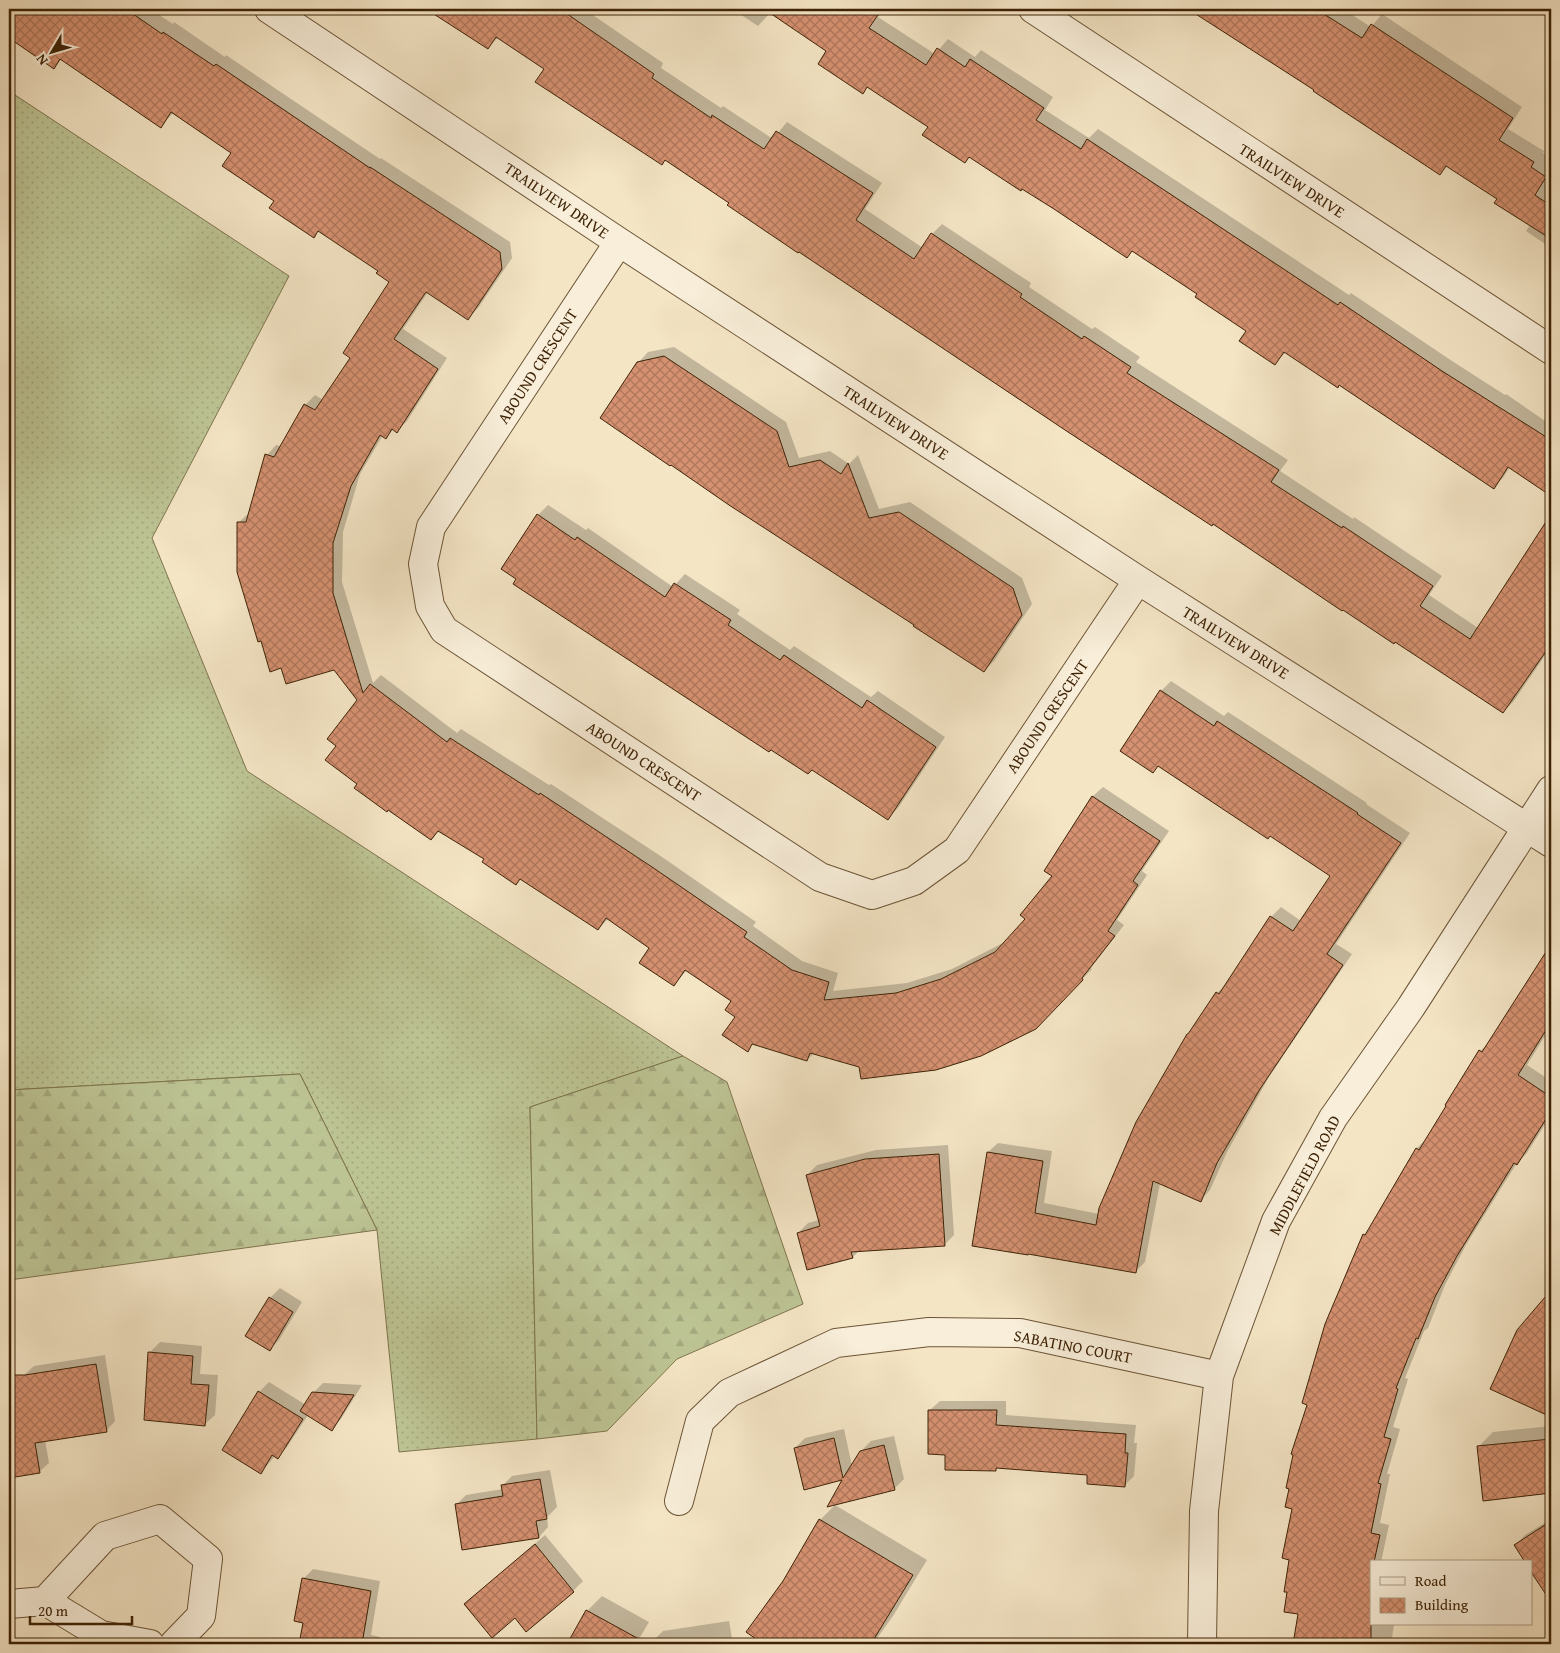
<svg xmlns="http://www.w3.org/2000/svg" width="1560" height="1653" viewBox="0 0 1560 1653" font-family="'Gentium Book Plus',serif">
	<defs>
		<pattern id="grass-dots" width="8" height="8" patternUnits="userSpaceOnUse" patternTransform="scale(1.25)"><rect width="8" height="8" fill="#bdc494"/><path d="M2 2h.1M6 6h.1" fill="none" stroke="#a4a87e" stroke-width="1.8" stroke-linecap="round"/></pattern>
		<pattern id="forest-firs" width="22" height="20" patternUnits="userSpaceOnUse" patternTransform="scale(1.25)"><rect width="22" height="20" fill="#bdc494"/><path d="M5 1l3.5 6h-7zM16 11l3.5 6h-7z" fill="#a4a87e"/></pattern>
		<pattern id="building-cross-hatch" width="8" height="8" patternUnits="userSpaceOnUse" patternTransform="scale(1.25)"><rect width="8" height="8" fill="#d59171"/><path d="M0 0l8 8M0 8l8-8" fill="none" stroke="#ae765b"/></pattern>
	</defs>
	<rect width="100%" height="100%" fill="#f4e5c5"/>
	<filter id="stains"><feTurbulence type="fractalNoise" baseFrequency=".004" numOctaves="4"/><feColorMatrix values="0 0 0 0 .2 0 0 0 0 .09 0 0 0 0 .02 0 0 0 .5 -.17"/></filter>
	<radialGradient id="worn" r=".72"><stop offset=".6" stop-color="#630" stop-opacity="0"/><stop offset="1" stop-color="#630" stop-opacity=".3"/></radialGradient>
	<path fill="url(#grass-dots)" stroke="#7e744d" d="M9,91L289,276L152,538L247,771L683,1056L530,1107L537,1439L399,1452L377,1230L300,1074L9,1090Z"/>
	<path fill="url(#forest-firs)" stroke="#7e744d" d="M683,1056L727,1082L803,1304L677,1359L607,1431L537,1439L530,1107Z
		M300,1074L377,1230L9,1280V1090Z"/>
	<path fill="#0003" d="M9,9H150L173,24L174,22L225,57L226,55L380,159L381,158L510,242L512,258L478,308L468,318L428,292L403,329L447,358L407,421L397,431L394,429L386,437L383,435L360,474L343,532L342,582L373,683L381,675L457,733L461,729L549,785L551,784L662,857L756,922L753,926L802,961L838,973L833,991L907,983L952,969L1005,942L1027,919L1053,875L1046,870L1093,796L1103,787L1169,831L1142,871L1147,875L1117,920L1124,925L1091,968L1092,969L1046,1017L861,1066L814,1053L807,1060L754,1043L747,1050L733,1001L687,970L674,985L651,947L608,919L598,929L521,878L516,884L485,859L440,830L431,839L358,784L338,746L359,700L239,522L250,512L267,455L276,445L282,446L305,405L315,395L323,400L352,357L391,282L380,270L319,230L313,236L275,200L233,152L174,112L161,126L62,59L54,67L9,31Z
		M427,9H584L663,63L661,68L721,108L723,106L773,139L787,122L882,183L865,209L923,248L932,234L942,224L1031,283L1029,287L1092,329L1095,327L1140,357L1136,362L1288,460L1280,471L1353,519L1354,517L1442,576L1429,595L1478,628L1551,516V647L1513,702L1503,712L799,250L545,69L499,37L488,47Z
		M732,9H884L878,17L935,54L948,39L975,57L981,50L1053,97L1045,110L1089,138L1098,129L1349,295L1351,293L1452,361L1505,395L1506,394L1551,425V494L1510,467L1503,478L1493,487L1340,384L1286,352L1275,363L1248,331L1199,294L1133,250L1126,257L1054,208L970,156L965,162L930,127L868,86L862,92L828,51L771,12L758,26Z
		M1215,9H1343L1371,27L1382,14L1522,107L1508,129L1544,151L1543,153L1551,158V248L1526,231L1530,225L1498,198L1448,165L1440,173L1211,22L1218,11Z
		M674,347L786,422L799,458L830,451L849,464L858,455L879,509L910,502L1022,578L1032,604L994,661L984,671L638,363L648,352Z
		M548,505L586,530L588,528L673,587L685,574L740,610L737,614L790,650L794,646L871,697L878,691L945,737L898,808L888,818L517,578L538,515Z
		M1171,681L1224,716L1228,712L1367,803L1366,804L1410,833L1336,944L1352,954L1269,1077L1227,1152L1210,1190L1201,1200L1160,1183L1145,1262L1135,1272L1029,1253L988,1152L998,1143L1052,1151L1044,1203L1099,1214L1217,993L1227,983L1271,917L1281,907L1301,921L1332,876L1270,835L1159,765L1153,772L1161,691Z
		M1551,946V1026L1527,1065L1551,1081V1115L1527,1153L1517,1163L1503,1185L1466,1245L1445,1285L1428,1328L1424,1331L1405,1378L1408,1379L1393,1427L1400,1429L1387,1474H1390L1380,1523L1389,1525L1381,1562H1371V1624L1394,1625L1391,1644H1294L1364,1235L1369,1230L1417,1148L1427,1138L1480,1051L1491,1041Z
		M948,1145L954,1235L944,1245L859,1251L853,1257L798,1233L808,1223L819,1220L807,1175L817,1165L876,1150Z
		M280,1288L302,1302L279,1340L269,1350L270,1298Z
		M1551,1291V1415L1492,1388L1518,1331Z
		M160,1342L202,1346L200,1374L218,1375L215,1415L205,1424L150,1352Z
		M105,1355L115,1421L106,1431L45,1440L49,1463L39,1472L9,1476V1401L28,1398L24,1375L34,1366Z
		M269,1382L306,1405L313,1393L323,1383L362,1385L341,1419L331,1429L308,1415L287,1447L277,1457L275,1456L261,1472L259,1392Z
		M940,1401H1006V1415L1136,1425L1134,1443H1137L1134,1476L1124,1486L1088,1474L998,1467L995,1469L946,1453L930,1410Z
		M1551,1426V1492L1484,1499L1478,1447L1493,1432Z
		M844,1429L852,1466L860,1452L871,1441L894,1436L904,1479L894,1489L845,1478L805,1488L795,1448L805,1438Z
		M550,1470L557,1507L547,1517L548,1527L539,1537L456,1505L466,1495L503,1489L502,1486L512,1476Z
		M835,1505L927,1560L893,1616L873,1644H765L747,1632L784,1581L820,1520Z
		M1551,1519V1586L1545,1590L1531,1562L1516,1545L1525,1535Z
		M545,1535L583,1581L573,1591L515,1616L465,1604Z
		M313,1569L380,1581L371,1635L380,1637L378,1644H300L304,1622L303,1579Z
		M602,1596L649,1622L636,1644H568L587,1611Z
		M729,1621L733,1644H650L663,1631Z"/>
	<path fill="url(#building-cross-hatch)" stroke="#3e2306" d="M9,9H126L162,34L163,32L214,66L216,64L370,168V167L500,252L502,269L468,320L426,292L394,339L438,369L397,433L392,429L386,439L380,435L351,486L333,543V593L363,693L370,684L447,742L450,738L539,795L540,793L652,867L747,932L744,937L792,970L829,982L824,1000L896,993L941,979L995,952L1025,919L1020,915L1052,876L1044,871L1092,796L1160,841L1133,881L1138,885L1108,931L1115,936L1082,978L1083,980L1036,1029L981,1056L936,1070L861,1079L859,1067L810,1053L807,1061L752,1044L748,1052L722,1035L735,1017L725,1010L731,1001L685,970L674,986L639,963L649,948L606,918L598,930L520,879L516,885L482,862L484,859L438,831L431,840L388,810L387,812L354,788L357,784L325,760L336,746L327,739L357,700L334,670L286,684L281,668L270,672L261,641L258,642L237,572V522H246L265,454L274,457L304,404L315,410L350,358L343,353L389,282L376,273L378,271L318,231L314,238L269,208L274,201L222,166L231,153L171,112L161,128L60,59L54,69L9,38Z
		M426,9H560L654,74L652,78L711,118L712,115L764,149L776,131L873,193L856,220L914,259L931,233L1022,294L1020,297L1082,339L1084,336L1131,367L1127,373L1279,470L1271,482L1342,528L1343,526L1433,586L1420,606L1470,639L1551,514V644L1503,713L1395,642L1394,644L1343,610L1342,611L1213,524L1212,526L1068,432L799,252L798,253L727,205L729,203L665,160L662,165L535,82L544,69L496,37L488,49Z
		M764,9H882L869,28L926,65L937,48L965,67L970,59L1044,108L1036,120L1081,149L1087,139L1338,305L1340,302L1442,371L1551,440V496L1508,467L1494,489L1339,385L1338,388L1284,352L1275,365L1239,341L1246,331L1195,297L1197,294L1132,251L1127,258L1054,209L1022,189L1021,191L969,157L965,163L922,135L928,127L867,87L863,94L818,64L826,51Z
		M1188,9H1316L1362,38L1371,24L1513,118L1499,140L1534,162L1531,167L1546,177L1535,195L1551,206V239L1494,203L1497,199L1446,166L1440,175L1313,91L1314,90Z
		M664,356L777,431L789,467L820,460L841,474L848,463L869,518L899,512L1013,588L1022,615L984,672L913,626L914,625L729,505L671,465L670,466L600,418L637,362Z
		M537,514L575,540L577,537L665,597L674,583L731,620L728,625L780,660L784,655L862,708L867,700L936,747L888,820L812,770L808,774L771,750L769,752L513,584L516,579L501,569Z
		M1160,690L1214,726L1217,721L1358,813L1357,814L1401,843L1327,954L1343,965L1260,1089L1217,1163L1201,1202L1153,1181L1136,1273L1028,1254V1255L972,1246L987,1152L1043,1161L1035,1213L1096,1225L1099,1208L1136,1122L1187,1034H1188L1216,992L1219,994L1270,916L1293,931L1330,876L1270,836L1268,839L1158,766L1153,773L1120,751Z
		M1551,944V1022L1518,1075L1551,1097V1111L1517,1165L1514,1163L1457,1256L1435,1297L1418,1339L1416,1338L1396,1388L1398,1389L1384,1437L1391,1439L1378,1483L1381,1484L1371,1533L1380,1535L1374,1562H1371V1644H1293L1298,1614L1284,1612L1287,1592H1284L1289,1560L1282,1558L1292,1509L1285,1507L1289,1489L1286,1488L1293,1455L1291,1454L1307,1405L1302,1403L1325,1324L1363,1234L1365,1235L1416,1148L1419,1150L1446,1106L1445,1105L1479,1050L1482,1052Z
		M939,1154L945,1246L851,1252L853,1258L807,1270L797,1233L820,1226L806,1175L865,1159Z
		M1551,1290V1417L1490,1389L1517,1330Z
		M269,1297L293,1312L270,1351L245,1336Z
		M148,1352L193,1356L191,1384L209,1385L205,1426L144,1420Z
		M96,1364L107,1432L35,1443L40,1473L9,1478V1375H25Z
		M258,1391L303,1419L278,1459L272,1455L261,1474L222,1450Z
		M312,1392L354,1395L332,1431L300,1411Z
		M928,1410H997L996,1425L1126,1434L1125,1453H1128L1125,1487L1087,1484V1475L996,1468V1471L945,1470V1455L928,1454Z
		M834,1438L843,1478L860,1451L884,1445L895,1490L827,1507L842,1480L804,1490L794,1448Z
		M1551,1439V1493L1483,1501L1477,1446Z
		M540,1479L547,1519L536,1521L539,1538L462,1550L455,1504L503,1496L501,1485Z
		M819,1519L913,1575L871,1644H763L746,1632L783,1581Z
		M1551,1521V1602L1531,1572V1562H1525L1514,1545Z
		M535,1544L574,1592L526,1632L515,1618L492,1638L464,1604Z
		M302,1578L371,1591L362,1644H299L303,1623L294,1621Z
		M586,1610L648,1644H567Z"/>
	<g fill="none" stroke-linecap="round" stroke-linejoin="round">
		<g stroke="#6c5436" stroke-width="30">
			<path id="minor" d="M269,9L619,242L1138,580L1551,843
				M1033,9L1551,350
				M619,242L431,527L423,564L430,606L444,630L820,877L872,895L914,881L957,850L1138,580
				M679,1501L700,1421L729,1393L836,1343L929,1332L1020,1333L1219,1376
				M45,1601L105,1536L160,1519L208,1559L201,1616L174,1644
				M9,1604L45,1601L101,1635L150,1644
				M1202,1644L1204,1511L1219,1376L1276,1221L1333,1118L1411,1007L1551,790"/>
		</g>
		<use href="#minor" stroke="#f8eed9" stroke-width="28"/>
	</g>
	<g text-anchor="middle" stroke-width="4.5" stroke-linejoin="round" paint-order="stroke">
		<g font-size="16" fill="#3e2306" stroke="#f8eed9">
			<text transform="translate(1292 180) rotate(33)" y="6">TRAILVIEW DRIVE</text>
			<text transform="translate(557 200) rotate(34)" y="6">TRAILVIEW DRIVE</text>
			<text transform="translate(537 366) rotate(-57)" y="6">ABOUND CRESCENT</text>
			<text transform="translate(896 422) rotate(33)" y="6">TRAILVIEW DRIVE</text>
			<text transform="translate(1236 642) rotate(32)" y="6">TRAILVIEW DRIVE</text>
			<text transform="translate(1047 716) rotate(-56)" y="6">ABOUND CRESCENT</text>
			<text transform="translate(644 761) rotate(33)" y="6">ABOUND CRESCENT</text>
			<text transform="translate(1304 1175) rotate(-62)" y="6">MIDDLEFIELD ROAD</text>
			<text transform="translate(1073 1346) rotate(11)" y="6">SABATINO COURT</text>
		</g>
	</g>
	<rect width="1560" height="1653" fill="none" stroke="#f4e5c5" stroke-width="30"/>
	<rect x="10" y="10" width="1540" height="1633" fill="none" stroke="#3e2306" stroke-width="2.5"/>
	<rect x="15" y="15" width="1530" height="1623" fill="none" stroke="#3e2306"/>
	<rect x="1370" y="1560" width="162" height="65" fill="#f8eed9" stroke="#ae9d85"/>
	<rect x="1380" y="1577" width="25" height="8" fill="#f8eed9" stroke="#ae9d85"/>
	<text x="1415" y="1586" font-size="15" fill="#3e2306">Road</text>
	<rect x="1380" y="1598" width="25" height="15" fill="url(#building-cross-hatch)" stroke="#ae9d85"/>
	<text x="1415" y="1610" font-size="15" fill="#3e2306">Building</text>
	<g transform="translate(52 52) rotate(232)" stroke="#f8eed9" stroke-width="4" paint-order="stroke">
	<path d="M0-4L9 19L0 12L-9 19Z" fill="#3e2306"/>
	<text y="-8" font-size="14" font-weight="bold" text-anchor="middle" fill="#3e2306">N</text>
	</g>
	<path d="M30 1616v8h102v-8" fill="none" stroke="#3e2306" stroke-width="2.5"/>
	<text x="38" y="1616" font-size="15" fill="#3e2306" stroke="#f8eed9" stroke-width="4" paint-order="stroke">20 m</text>
	<rect width="100%" height="100%" filter="url(#stains)"/>
	<rect width="100%" height="100%" fill="url(#worn)"/>
</svg>
